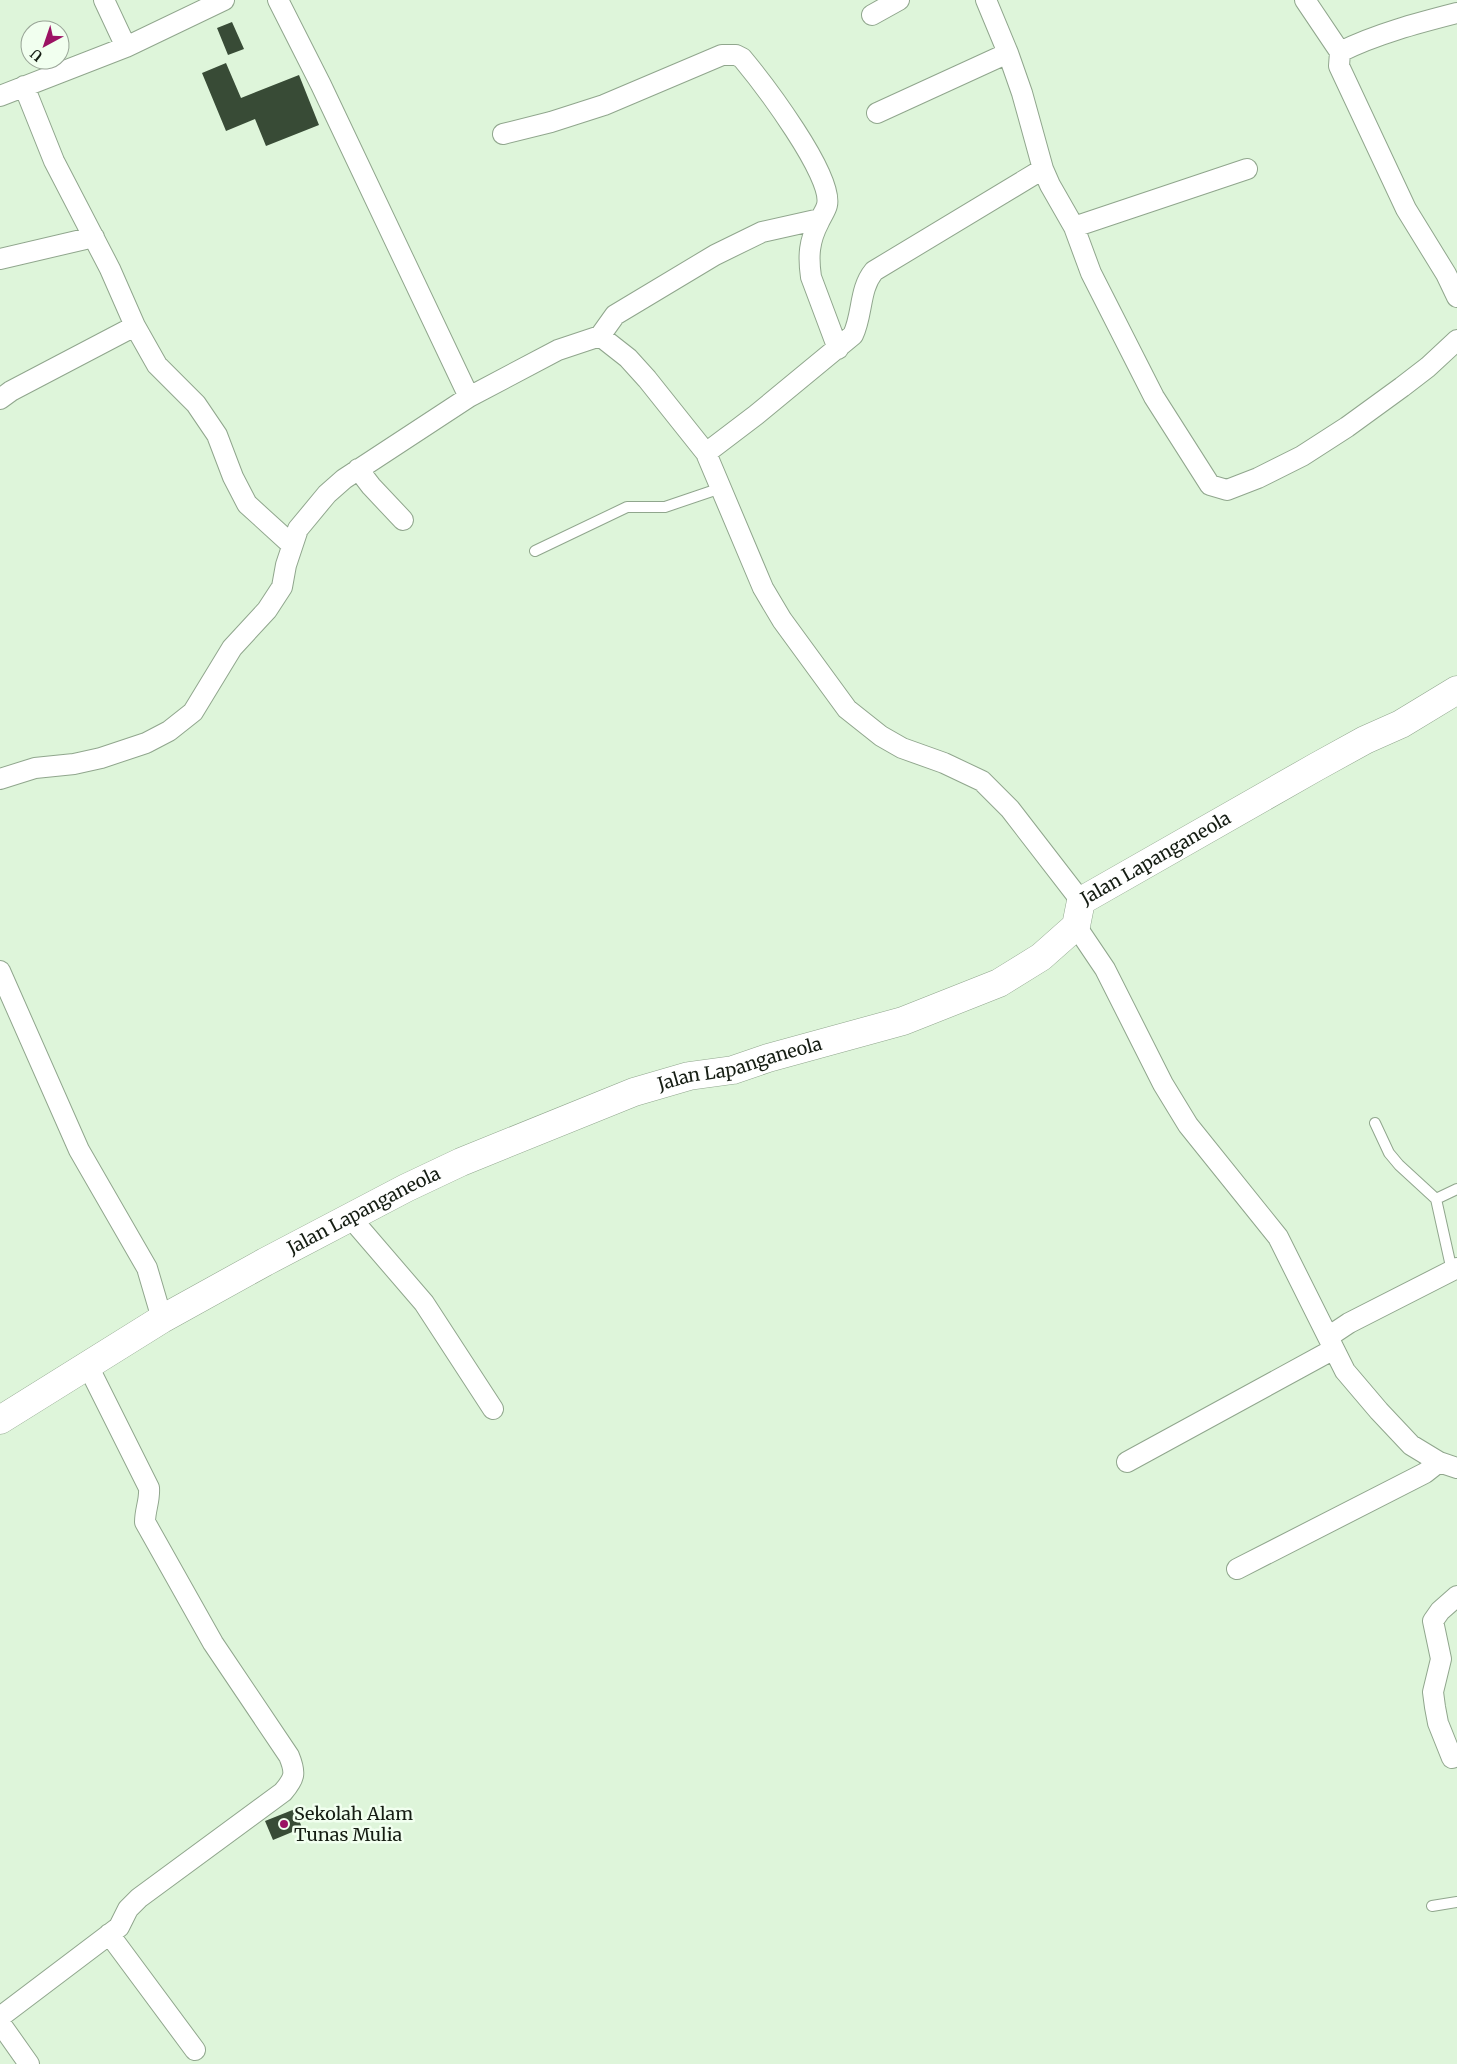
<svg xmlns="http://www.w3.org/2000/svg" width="1457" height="2064" viewBox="0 0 1457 2064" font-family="Merriweather,serif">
	<rect width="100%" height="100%" fill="#def5da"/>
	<path fill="#384b36" d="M232,22L244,49L228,55L217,28Z
		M226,63L241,98L299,75L319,125L266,146L255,119L226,131L202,73Z
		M295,1809L302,1828L273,1840L265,1821Z"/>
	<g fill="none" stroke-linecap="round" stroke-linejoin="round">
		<g stroke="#90a68d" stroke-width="12">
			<path id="lane" d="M535,551L627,507H665L721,488
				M1375,1123L1389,1153L1399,1165L1436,1199L1452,1271
				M1436,1199L1457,1189
				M1432,1906L1457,1902"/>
		</g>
		<g stroke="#90a68d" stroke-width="22">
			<path id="street" d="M104,0L126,47
				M278,0L321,85L469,397
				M986,0L1008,53L1022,93L1043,169L1050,185L1074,227L1091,273L1154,397L1210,485L1227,490L1258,478L1302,456L1347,427L1402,387L1428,367L1457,340
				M1305,0L1340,52
				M1457,13C1418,23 1376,34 1340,52L1339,66L1406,209L1446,274L1457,297
				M872,15L899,0
				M24,86L54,161L110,269L135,326L157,365L196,404L217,435L233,477L247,504L292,545
				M0,96L126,47L224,0
				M877,113L1008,53
				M503,134L551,122L604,105L722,55H736L742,58C762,82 834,176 827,205C826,210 821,217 819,222C809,241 808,256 811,277L838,349
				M1074,227L1247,169
				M0,259L94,237
				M600,336L615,315L715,255L762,232L820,219
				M0,399L11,391L135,326
				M706,453L756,415L853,335C863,314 859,289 874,271L1043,169
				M358,469L371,486L403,520
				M0,779L35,768L74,764L101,758L146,743L169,731L193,712L232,648L267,610L282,587L286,565L298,529L327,494L344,479L469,397L558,350L600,336L628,358L647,379L706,453L763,588L782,620L847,709L881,736L902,748L944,763L982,781L1010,809L1081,901
				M1076,926L1105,969L1163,1084L1188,1125L1278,1237L1345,1371L1379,1411L1411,1445L1439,1462L1457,1468
				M0,971L79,1150L147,1268L162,1319
				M350,1217L424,1303L493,1409
				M1328,1337L1349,1323L1457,1268
				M1127,1462L1334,1349
				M1237,1569L1425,1473L1439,1462
				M1452,1758L1438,1723L1435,1707L1433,1692L1441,1659L1433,1621L1440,1611L1457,1596
				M109,1934L195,2050
				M0,2017L119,1927L128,1909L139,1898L283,1792C295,1778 296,1773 289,1756L213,1643L145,1522C145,1510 150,1500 149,1488L87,1364
				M0,2023L29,2064"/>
		</g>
		<g stroke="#90a68d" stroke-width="29">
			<g id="secondary">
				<path id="s1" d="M0,1420L162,1319L265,1262L406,1188L461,1162L634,1092L689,1076L733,1070L768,1058L903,1021L999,983L1041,957L1076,926L1081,901L1316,767L1365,740L1401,724L1457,690"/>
			</g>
		</g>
		<use href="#lane" stroke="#fff" stroke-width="10"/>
		<use href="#street" stroke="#fff" stroke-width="20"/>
		<use href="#secondary" stroke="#fff" stroke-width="28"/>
	</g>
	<circle fill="#9b1263" stroke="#f1ffef" stroke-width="2" cx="284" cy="1824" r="5"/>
	<g text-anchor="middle" stroke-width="5" stroke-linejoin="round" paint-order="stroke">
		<g font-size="18" fill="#151d13" stroke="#f1ffef">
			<text dy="6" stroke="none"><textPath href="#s1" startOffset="1305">Jalan Lapanganeola</textPath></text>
			<text dy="6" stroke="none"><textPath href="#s1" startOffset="825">Jalan Lapanganeola</textPath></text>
			<text dy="6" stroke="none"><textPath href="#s1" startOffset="420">Jalan Lapanganeola</textPath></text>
		</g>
		<g font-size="18" fill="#151d13" stroke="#f1ffef" text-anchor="start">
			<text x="294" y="1820">Sekolah Alam<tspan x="294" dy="21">Tunas Mulia</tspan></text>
		</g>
	</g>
	<g transform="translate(45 45) rotate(220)"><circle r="24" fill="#f1ffef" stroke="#99a597"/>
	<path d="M0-4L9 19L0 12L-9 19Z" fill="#9b1263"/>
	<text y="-8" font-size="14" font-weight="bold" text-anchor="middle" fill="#151d13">U</text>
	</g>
</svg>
